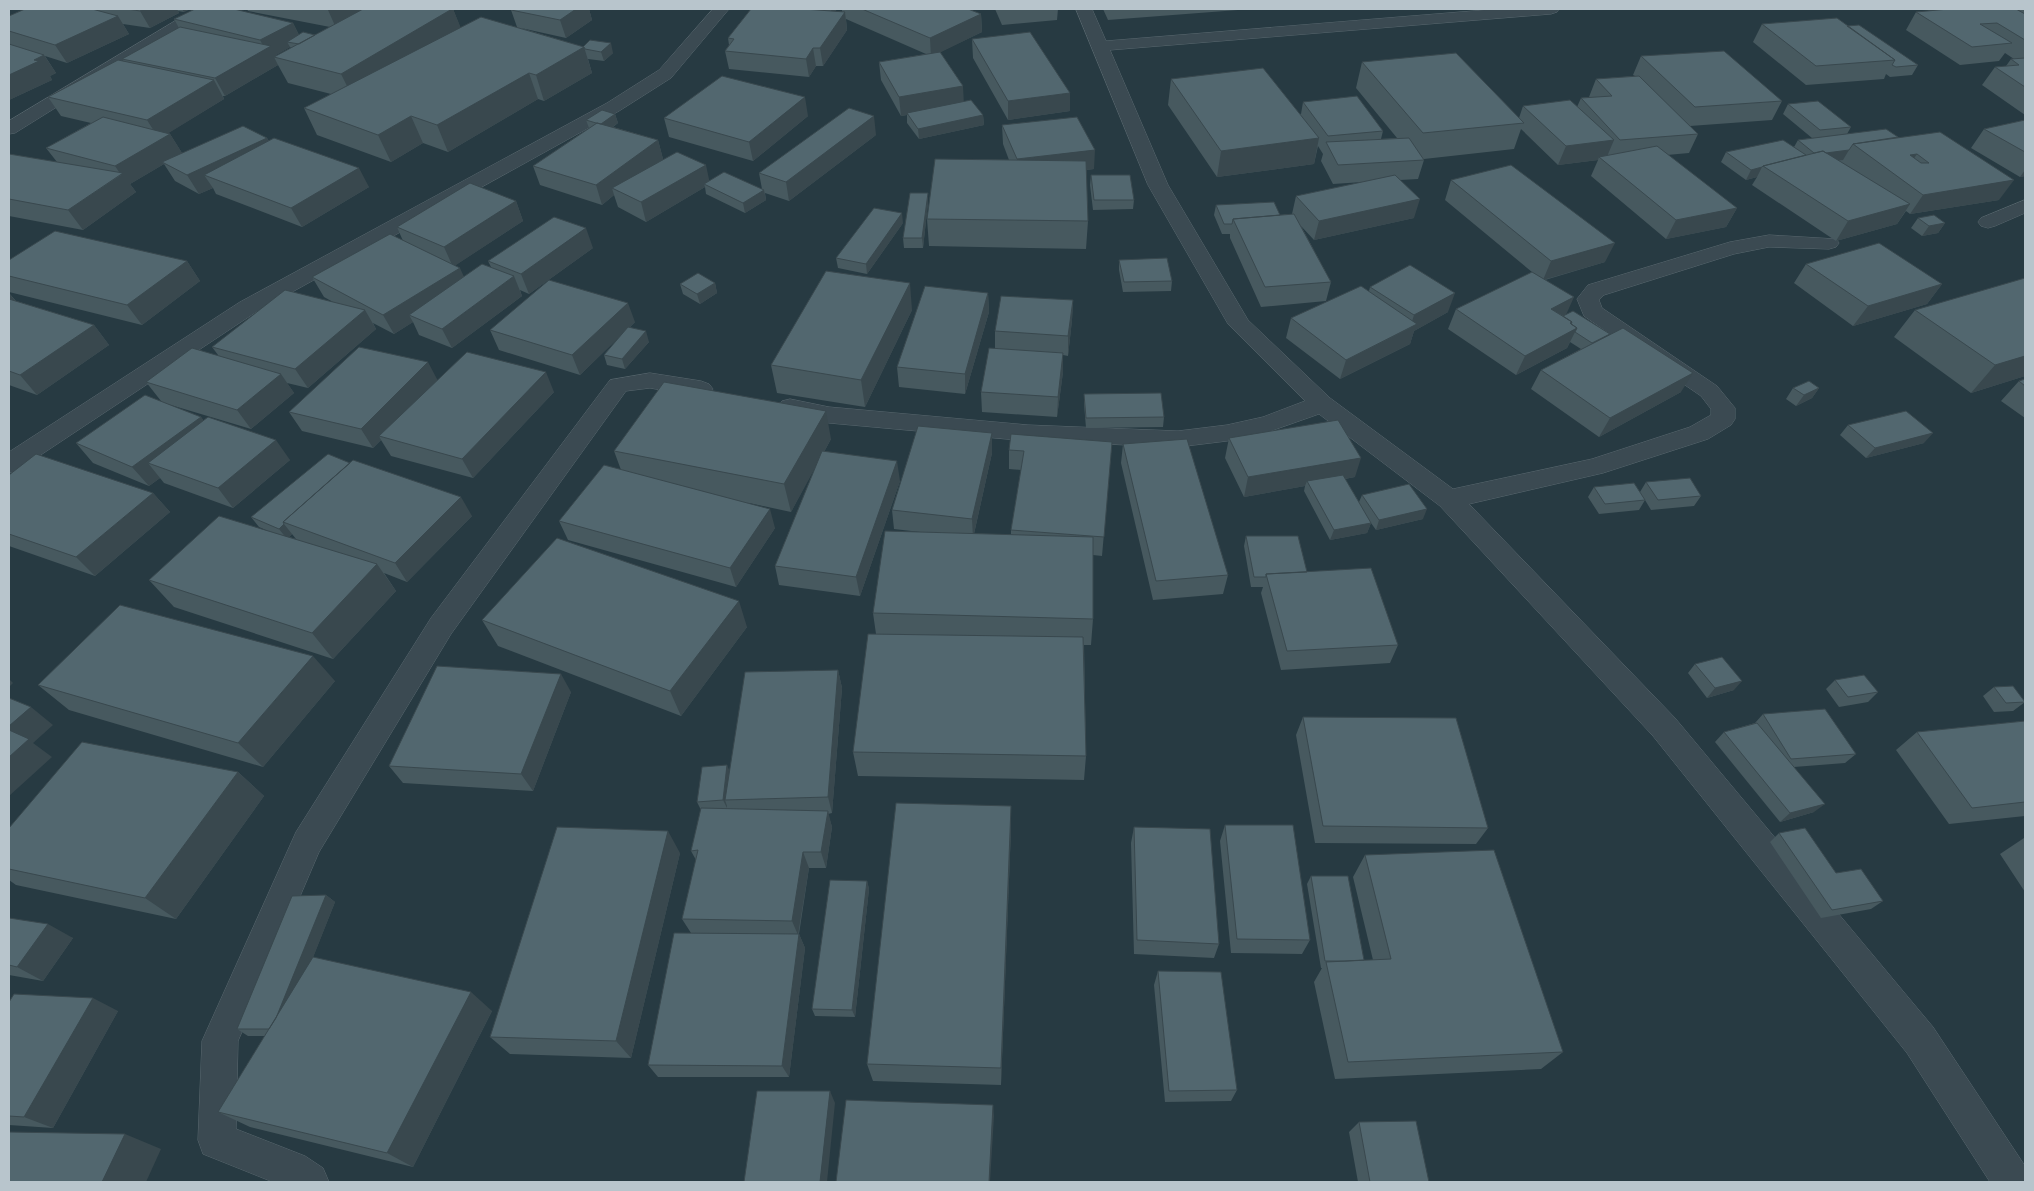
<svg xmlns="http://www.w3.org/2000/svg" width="2034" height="1191" viewBox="0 0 2034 1191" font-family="'Public Sans',sans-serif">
	<rect width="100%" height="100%" fill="#273a42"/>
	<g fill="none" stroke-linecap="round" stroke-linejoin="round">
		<g stroke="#59686f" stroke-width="1">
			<path id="minor" d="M195,9H214L15,133L9,134V121Z
				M713,9H729L671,78L619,111L256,312L18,470L9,473V452L240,302L607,103L659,70Z
				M1076,9H1092L1106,41L1497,9H1559L1557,12L1551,14L1110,50L1168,185L1248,320L1330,398L1453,489L1592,459L1690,427L1711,415V409L1701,396L1584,316L1577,299L1588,285L1730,242L1769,235L1836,239L1839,243L1836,247L1829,249L1769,247L1734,254L1604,295L1599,300L1602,308L1717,386L1735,408V419L1731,425L1708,439L1603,473L1469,504L1675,718L1933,1027L2025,1166V1182H1990L1907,1053L1653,736L1440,506L1319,414L1268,432L1227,441L1178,447L1028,441L829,423L782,413L778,407L782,401L790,399L829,407L1028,425L1178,431L1227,425L1263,417L1305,401L1228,324L1148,185Z
				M2025,200V213L1995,226L1988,228L1981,226L1978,222L1981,218Z
				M650,373L701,381L709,384L713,389L709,394L701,397L650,388L626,391L451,634L319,852L238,1041L236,1129L305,1156L323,1168L329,1182H273L203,1154L198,1140L202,1041L296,832L431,618L610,380Z"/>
		</g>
		<use href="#minor" fill="#3b4a52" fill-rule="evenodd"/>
	</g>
	<path fill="#47595f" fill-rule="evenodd" d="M25,9H190L184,12L178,11L179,13L150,28L123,24L129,34L67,63L45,56L56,73L50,76L52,80L9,100V16Z
		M247,9H453L460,27H517L511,10L512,9H589L592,20L566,38L521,28L583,47L613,53L604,61L588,59L592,73L544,101L538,99L448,152L423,143L391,162L317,135L304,108L331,94L288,83L278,65L225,96H223L224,99L168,133L170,134L182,153L267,138L269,141L369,187L302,227L216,194L213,188L199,194L175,181L164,164L130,184L136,192L83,230L9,216V154L57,162L46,148L91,123L61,116L48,97L124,62L122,59L179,28L174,19L293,23L299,35H315L330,27L248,11ZM290,47L291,48L276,56V55Z
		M751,9H837L835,12H842V9H968L981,14L982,32L940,52L963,86V101L983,115L984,125L919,139L907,123V115L901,116L881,80L879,62L926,54L846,19L847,30L823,66H816L809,77L729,69L725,51L729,45L728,38Z
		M995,9H1058L1057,20L1002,25Z
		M1103,9H1251L1108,20Z
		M1949,9H2025V115L1982,85L1995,67L2006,66L2011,59H2014L2005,53L1999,61L1960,65L1906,30L1916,12Z
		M1762,24L1847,26L1918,65L1912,75L1890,77L1886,74L1884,79L1806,85L1753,42Z
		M972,39L1070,93V111L1008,120L973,58Z
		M1641,56L1782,101L1772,120L1690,126L1698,134L1689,153L1667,155L1737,208L1726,227L1666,239L1591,176L1598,160L1558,165L1521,129L1514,149L1424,159V160L1418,179L1400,180L1414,218L1314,240L1301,226L1331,282L1326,301L1261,307L1230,238V234H1222L1214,215L1216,205L1280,215L1292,214L1296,196L1363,182L1333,184L1321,161L1323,154L1318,146L1314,164L1217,177L1168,105L1171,79L1301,114L1303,102L1383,131L1381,139L1397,138L1356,88L1362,62L1519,118L1523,106L1577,107L1581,98L1589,97L1596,79L1635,76L1633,75Z
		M1788,104L1851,127L1847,134L1898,137L1999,200L1910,214L1906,211L1897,224L1836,241L1752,185L1757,177L1746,180L1721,162L1726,152L1794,147L1798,140L1812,138L1783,114Z
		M615,114L618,123L613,127L658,140L663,159L660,162L709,181L762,189L759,173L876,135L789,201L765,193L766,200L745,213L706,194L705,187L646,222L618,207L614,195L602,205L540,185L533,166L589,128L586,120Z
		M808,116L753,161L669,137L664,118Z
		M2025,120V176L2020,177L1971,148L1984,129Z
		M1002,125L1094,169L1086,170L1088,221L1086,249L929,246L927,219L1009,160L1003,144Z
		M1091,175L1134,200L1133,209L1093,210L1090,185Z
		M1451,180L1605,262L1545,280L1566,315L1681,392L1599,437L1531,389L1541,370L1581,349L1570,342L1567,348L1516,375L1448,329L1456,309L1532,272L1445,200Z
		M928,193V203L923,248H904L903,238Z
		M516,201L523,221L454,266L464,277L491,267L488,261L593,248L529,294L520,290L522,296L452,348L419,335L413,322L394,334L373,323L376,329L308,388L287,383L294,393L251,429L164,403L201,417L203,420L290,460L233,508L164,483L160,478L149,486L93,463L76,443L161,401L146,382L218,355L212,347L333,302L324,297L312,277L403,241L397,227Z
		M1918,218L1945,223L1938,233L1922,236L1911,228Z
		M903,223L867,274L838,268L836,258Z
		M9,260L187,261L200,281L142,325L9,292Z
		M1119,260L1172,281L1171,291L1123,292L1119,270Z
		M1806,264L1942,284L1927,304L1853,326L1794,283Z
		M715,283L717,293L700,304L683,294L680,284Z
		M1370,287L1448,312L1414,331L1410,344L1340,379L1286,338L1291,318L1369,291Z
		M9,293L16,301L94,325L109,345L37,395L9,385Z
		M988,293L989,312L965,394L899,387L897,367Z
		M1073,300L1072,320L1068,356L1063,355V372L1057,417L982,412L981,392L995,348V331Z
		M912,310L865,407L777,393L771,365Z
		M1915,310L2025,376L1971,393L1894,337Z
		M635,322L629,328L649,342L625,369L607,365L604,355L622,334L580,375L499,350L490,330Z
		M2025,379V418L2001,401L2019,381Z
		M437,380L554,392L473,478L391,456L381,440L373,448L302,431L289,412Z
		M1793,388H1819L1812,398L1796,406L1786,399Z
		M1084,394L1164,417L1163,427L1086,428L1084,404Z
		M1848,425L1924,443L1866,458L1840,435Z
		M992,433V453L974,534L1011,535V530L1021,470L1009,469V450L1112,442L1102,556L1093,555V619L1091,645H1084L1086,756L1084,780L858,776L853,752L876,634L873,613L920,532L894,529L892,510Z
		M1229,438L1355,477L1345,479L1359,502L1362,495L1423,519L1376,530L1371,523L1367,533L1330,540L1304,491L1305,486L1244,497L1225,458Z
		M831,439L824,452L900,481L860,596L779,585L775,566L817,463L791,512L749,503L775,528L736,587L568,540L559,521L621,470L614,451Z
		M1123,444L1228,575L1223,594L1153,600L1121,463Z
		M9,475L153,493L170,512L95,576L9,546Z
		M1646,482L1701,496L1694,506L1651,510L1645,500L1639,510L1599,514L1588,497L1594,487L1640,492Z
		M472,516L407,582L384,573L396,591L333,659L174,607L149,580L268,531L259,527L251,517ZM292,534L296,539L289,537Z
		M1246,536L1307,572L1398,645L1390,663L1281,670L1261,593L1263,587H1251L1244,546Z
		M482,620L747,627L681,716L498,646Z
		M1695,664L1734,690L1707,698L1688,673Z
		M838,670L842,688L832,813L828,814L832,827L826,868H809L799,934L805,948L789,1077H658L648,1065L691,933L682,919L696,860L691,851L701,810L697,802Z
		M1835,680L1878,692L1868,702L1839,707L1826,689Z
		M335,681L263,767L69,710L38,685Z
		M1994,687L2025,702L2013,711L1994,712L1983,696Z
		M571,692L533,791L403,783L389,766Z
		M1763,714L1856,754L1845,763L1794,767L1814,812L1780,822L1715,742L1724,732L1755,723Z
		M1303,717L1488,828L1476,844L1315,843L1296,735Z
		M2025,721V816L1949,824L1896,750L1917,732Z
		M238,772L264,796L176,919L16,885L9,880V828Z
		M1225,825L1310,940L1302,954L1231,953L1220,841Z
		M1134,827L1219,944L1214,958L1134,954L1131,843Z
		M1011,829L1001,1085L873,1081L867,1064Z
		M1779,833L1836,873L1883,901L1871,909L1821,918L1770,842Z
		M2024,838H2025V892L2000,854Z
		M680,853L631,1058L510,1054L490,1037Z
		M1365,855L1563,1052L1541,1069L1335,1079L1314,982L1322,968H1321L1307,884L1311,876L1364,960H1373L1353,877Z
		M867,881L869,889L855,1017L815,1016L812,1009Z
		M326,895L335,902L313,957L492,1011L413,1167L250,1127L218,1112L265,1036H248L237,1029Z
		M9,918L73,938L43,981L9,975Z
		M1158,971L1237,1090L1231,1101L1165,1102L1154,985Z
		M9,1002L118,1011L53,1128L9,1125Z
		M1359,1122L1429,1182H1358L1349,1132Z"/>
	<path fill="#39484e" d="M143,9H177L179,13L150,28L140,11Z
		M182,9H190L184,12Z
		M330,9H368L336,28L328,10Z
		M452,9H453L463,33L354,100L341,74Z
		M576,9H589L592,20L566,38L560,20Z
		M831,9H837L832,16Z
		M845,12L847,30L823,66L820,48Z
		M981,14L982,32L931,57L930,38Z
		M118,16L129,34L67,63L55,45Z
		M293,23L302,41L287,42L290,47L276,55L277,58L274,57L278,65L225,96L215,78L265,49L260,40Z
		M611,43L613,53L604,61L601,52Z
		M584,47L592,73L544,101L536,75Z
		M813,48L816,66L809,77L806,59Z
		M44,55L56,73L50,76L52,80L9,100V75L34,60Z
		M529,73L538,99L448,152L437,125Z
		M214,80L224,99L159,139L147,120Z
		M963,86L964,105L901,116L899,97Z
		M1070,93V111L1008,120V101Z
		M805,97L808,116L753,161L749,142Z
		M615,114L618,123L602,134L599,124Z
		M983,115L984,125L919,139L918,129Z
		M411,116L423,143L391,162L378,135Z
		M874,116L876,135L789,201L786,182Z
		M170,134L182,153L162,162L164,164L130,184L136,192L83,230L68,210L121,175L115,166Z
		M267,138L278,157L204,175L213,188L199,194L187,175Z
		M1319,138L1314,164L1217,177L1221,151Z
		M658,140L663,159L619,192L612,188L614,195L602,205L596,185Z
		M1614,140L1606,159L1599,157L1598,160L1558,165L1566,146Z
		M1095,150L1094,169L1017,178V159Z
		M1849,150L1843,160L1809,164L1815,154Z
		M1917,154L1904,173L1910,155Z
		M706,165L710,184H704L705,187L646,222L641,202Z
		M1762,167L1757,177L1746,180L1751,170Z
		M359,168L369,187L302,227L291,208Z
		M2025,170V176L2020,177Z
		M2014,180L1999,200L1910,214L1923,195Z
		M764,190L766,200L745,213L743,203Z
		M928,193V203L923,248L922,238Z
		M1420,199L1414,218L1314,240L1319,221Z
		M516,201L523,221L453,267L444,247Z
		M1910,204L1897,224L1836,241L1848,221Z
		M1737,208L1726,227L1666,239L1676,220Z
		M902,213L903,223L867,274L866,264Z
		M1945,223L1938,233L1922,236L1929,226Z
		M586,228L593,248L529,294L521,274Z
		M1615,243L1605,262L1543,280L1551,261Z
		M187,261L200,281L142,325L127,305Z
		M460,268L469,288L409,315L413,322L394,334L383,315Z
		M514,276L522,296L452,348L442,329Z
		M715,283L717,293L700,304L697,294Z
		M910,283L912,310L865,407L861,380Z
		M1942,284L1927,304L1853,326L1868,306Z
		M9,293L16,302L9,306Z
		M988,293L989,312L965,394V374Z
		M1455,293L1448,312L1414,331L1410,344L1340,379L1346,360L1410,328L1414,315Z
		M1574,297L1565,317L1551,309Z
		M1073,300L1072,320L1068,356V336Z
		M628,303L635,322L580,375L572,355Z
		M365,310L376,329L308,388L295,369Z
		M1572,322L1577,328L1567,348L1516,375L1525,356Z
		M94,325L109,345L37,395L20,375Z
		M646,331L649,342L625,369L622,359Z
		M1063,353V372L1057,417L1058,397Z
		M2025,356V376L1971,393L1995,365Z
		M428,362L438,381L379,436L381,440L373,448L361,429Z
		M546,372L554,392L473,478L462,459Z
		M1693,373L1681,392L1599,437L1610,418Z
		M281,374L294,393L251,429L237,410Z
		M1819,388L1812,398L1796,406L1804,395Z
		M826,411L831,439L791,512L784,484Z
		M201,417L216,437L148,463L160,478L149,486L132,467Z
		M992,433V453L973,538L972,519Z
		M1933,433L1924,443L1866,458L1875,448Z
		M276,440L290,460L233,508L218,488Z
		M1361,458L1355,477L1309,485L1307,481L1305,486L1244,497L1248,477Z
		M897,461L900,481L860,596L856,577Z
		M153,493L170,512L95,576L76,557Z
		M461,497L472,516L407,582L395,563Z
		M770,509L775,528L736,587L730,568Z
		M1427,509L1423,519L1376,530L1379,520Z
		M1371,523L1367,533L1330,540L1334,530Z
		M284,524L292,534L287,539L279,529Z
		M377,564L396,591L333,659L312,633Z
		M739,601L747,627L681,716L670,691Z
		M313,656L335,681L263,767L238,743Z
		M838,670L842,688L832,813L828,797Z
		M561,674L571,692L533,791L521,774Z
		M9,679L13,683L9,687Z
		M1742,681L1734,690L1707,698L1715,688Z
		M31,707L53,725L33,743L52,757L9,796V726Z
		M727,765L731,774L725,800L727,806V808L723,800Z
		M238,772L264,796L176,919L145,898Z
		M1825,804L1814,812L1780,822L1790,813Z
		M1011,806V829L1001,1085V1068Z
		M828,811L832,827L826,868L821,852Z
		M668,831L680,853L631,1058L616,1041Z
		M803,852L809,868L798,935L792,921Z
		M867,881L869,889L855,1017L852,1010Z
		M326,895L335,902L282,1036L271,1029Z
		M48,924L73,938L43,981L17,967Z
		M799,934L805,948L789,1077L782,1066Z
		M471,992L492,1011L413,1167L387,1153Z
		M93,998L118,1011L53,1128L24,1117Z
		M830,1091L835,1103L827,1182H820Z
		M993,1105L994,1116L990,1182H989Z
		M125,1134L161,1149L146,1182H102Z"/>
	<path fill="#52676f" stroke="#39484e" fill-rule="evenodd" d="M25,9H92L118,16L55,45L9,31V16Z
		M128,9H143L140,11Z
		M195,9H234L293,23L260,40L174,19Z
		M363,9H452L341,74L274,57Z
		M512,9H576L560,20L511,10Z
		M751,9H804L845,12L820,48H813L806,59L725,51L734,39L728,38Z
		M862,9H968L981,14L930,38Z
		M1949,9H2016L2025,14V40L1997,23L1980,24L2012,43L1972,47L1916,12Z
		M481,17L584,47L536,75L529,73L437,125L411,116L378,135L304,108Z
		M1837,18L1895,60L1816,66L1762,24Z
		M1859,25L1918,65L1896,67L1892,65L1895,60L1847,26Z
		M180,27L271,46L215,78L122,59Z
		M303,32L315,35L299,44L287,42Z
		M1030,32L1070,93L1008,101L972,39Z
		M590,40L611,43L601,52L585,49L584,47H583Z
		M9,44L44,55L34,60L39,61L9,75Z
		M1724,51L1782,101L1695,107L1641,56Z
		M940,52L963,86L899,97L879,62Z
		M1456,53L1524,123L1423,133L1362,62Z
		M2025,58V87L1995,67L2019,65L2011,59Z
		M118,60L214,80L147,120L48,97Z
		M1263,68L1319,138L1221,151L1171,79Z
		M722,76L805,97L749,142L664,118Z
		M1639,76L1698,134L1620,140L1581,98L1612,96L1596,79Z
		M1357,96L1383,131L1328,136L1303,102Z
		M971,100L983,115L918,129L907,113Z
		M1570,100L1614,140L1566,146L1523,106Z
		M1818,101L1851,127L1820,130L1788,104Z
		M849,108L874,116L786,182L759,173Z
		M602,110L615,114L601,124L597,123H596L586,120Z
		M103,117L170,134L115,166L46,148Z
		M1077,117L1095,150L1017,159L1002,125Z
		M2025,120V152L1984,129Z
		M597,123L658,140L596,185L533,166Z
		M243,126L267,138L187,175L162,162Z
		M1886,129L1898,137L1853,144L1849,150L1826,153L1823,151L1814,153L1798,140Z
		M1940,132L2014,180L1923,195L1853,144ZM1917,154L1929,163H1921L1910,155Z
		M274,138L359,168L291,208L204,175Z
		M1409,138L1424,160L1338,165L1326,142Z
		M1783,140L1806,155L1763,166L1762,167L1751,170L1726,152Z
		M1657,146L1737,208L1676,220L1599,157Z
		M1823,151L1910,204L1848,221L1763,166Z
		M677,152L706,165L641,202L612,188Z
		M9,154L123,173L68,210L9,199Z
		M935,159L1086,161L1088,221L927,219Z
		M1511,165L1615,243L1551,261L1451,180Z
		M724,172L764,190L743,203L704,184Z
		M1091,175H1130L1134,200H1094Z
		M1395,175L1420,199L1319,221L1296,196Z
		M470,183L516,201L444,247L397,227Z
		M910,193H928L922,238H903Z
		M1274,202L1280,215L1233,219L1232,224H1224L1216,205Z
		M874,208L902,213L866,264L836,258Z
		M1294,214L1331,282L1265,287L1233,219Z
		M1934,215L1945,223L1929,226L1918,218Z
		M554,217L586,228L521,274L488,261Z
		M55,231L187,261L127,305L9,276V260Z
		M390,234L460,268L383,315L312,277Z
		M1879,243L1942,284L1868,306L1806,264Z
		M1167,258L1172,281L1124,282L1119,260Z
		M482,264L514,276L442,329L409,315Z
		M1410,265L1455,293L1414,315L1370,287Z
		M826,271L910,283L861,380L771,365Z
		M1532,272L1574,297L1551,309L1572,322L1570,323L1577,328L1525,356L1456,309Z
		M698,273L715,283L697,294L680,284Z
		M2025,278V356L1995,365L1915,310Z
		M549,280L628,303L572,355L490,330Z
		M925,286L988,293L965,374L897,367Z
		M1361,286L1417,324L1346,360L1291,318Z
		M285,290L365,310L295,369L212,347Z
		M1001,296L1073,300L1068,336L995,331Z
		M9,299L94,325L20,375L9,371Z
		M1573,311L1610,334L1592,343L1575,332L1577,328L1571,324L1572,322L1563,316Z
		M628,327L646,331L622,359L604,355Z
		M1623,328L1693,373L1610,418L1541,370Z
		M359,347L428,362L361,429L289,412Z
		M192,348L281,374L237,410L146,382Z
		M989,348L1063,353L1058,397L981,392Z
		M467,352L546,372L462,459L379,436Z
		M2025,379V386L2019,381Z
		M1809,381L1819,388L1804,395L1793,388Z
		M664,382L826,411L784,484L614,451Z
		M1161,393L1164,417L1086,418L1084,394Z
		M145,395L201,417L132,467L76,443Z
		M1906,411L1933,433L1875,448L1848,425Z
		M208,417L276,440L218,488L148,463Z
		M1338,420L1361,458L1248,477L1229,438Z
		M918,426L992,433L972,519L892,510Z
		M1011,434L1112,442L1104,537L1011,530L1024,451L1009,450Z
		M1187,439L1228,575L1156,581L1123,444Z
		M822,451L897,461L856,577L775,566Z
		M36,454L153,493L76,557L9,534V475Z
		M328,454L350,463L283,522L284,524L279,529L251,517Z
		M353,460L461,497L395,563L283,522Z
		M604,465L770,509L730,568L559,521Z
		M1343,475L1371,523L1334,530L1307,481Z
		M1690,478L1701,496L1658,500L1646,482Z
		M1634,483L1645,500L1605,504L1594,487Z
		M1409,484L1427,509L1379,520L1362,495Z
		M219,516L377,564L312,633L149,580Z
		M885,531L1093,537V619L873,613Z
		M1246,536H1298L1307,572L1266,574V577H1254Z
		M557,538L739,601L670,691L482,620Z
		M1371,568L1398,645L1287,651L1266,574Z
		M120,605L313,656L238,743L38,685Z
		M868,634L1083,637L1086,756L853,752Z
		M1722,657L1742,681L1715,688L1695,664Z
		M437,666L561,674L521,774L389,766Z
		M838,670L828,797L725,800L745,672Z
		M1864,675L1878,692L1848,697L1835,680Z
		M2013,686L2025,702L2006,703L1994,687Z
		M9,698L31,707L9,726Z
		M1825,709L1856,754L1791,759L1763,714Z
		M1303,717L1456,718L1488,828L1323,826Z
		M2025,721V802L1972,808L1917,732Z
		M1757,723L1825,804L1790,813L1724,732Z
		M9,730L29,739L9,757Z
		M82,742L238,772L145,898L9,869V828Z
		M727,765L723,800L697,802L702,767Z
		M896,803L1011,806L1001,1068L867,1064Z
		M701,808L828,811L821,852H803L792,921L682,919L698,850L691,851Z
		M1225,825H1293L1310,940L1237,939Z
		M557,827L668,831L616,1041L490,1037Z
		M1134,827L1210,829L1219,944L1137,940Z
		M1805,828L1836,873L1861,869L1883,901L1832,910L1779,833Z
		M1494,850L1563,1052L1348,1062L1326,962L1391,959L1365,855Z
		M1311,876H1348L1364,960L1345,961H1325Z
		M830,880L867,881L852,1010L812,1009Z
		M326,895L276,1018L269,1029H237L292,896Z
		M9,918L48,924L17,967L9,965Z
		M674,933L799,934L782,1066L648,1065Z
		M313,957L471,992L387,1153L218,1112Z
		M1158,971L1221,972L1237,1090L1169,1091Z
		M14,994L93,998L24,1117L9,1116V1002Z
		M757,1091H830L820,1182H744Z
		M846,1100L993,1105L989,1182H836Z
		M1416,1121L1429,1182H1370L1359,1122Z
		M9,1132L125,1134L102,1182H9Z"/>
	<rect width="2034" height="1191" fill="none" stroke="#b8c5cc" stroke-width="20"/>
</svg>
